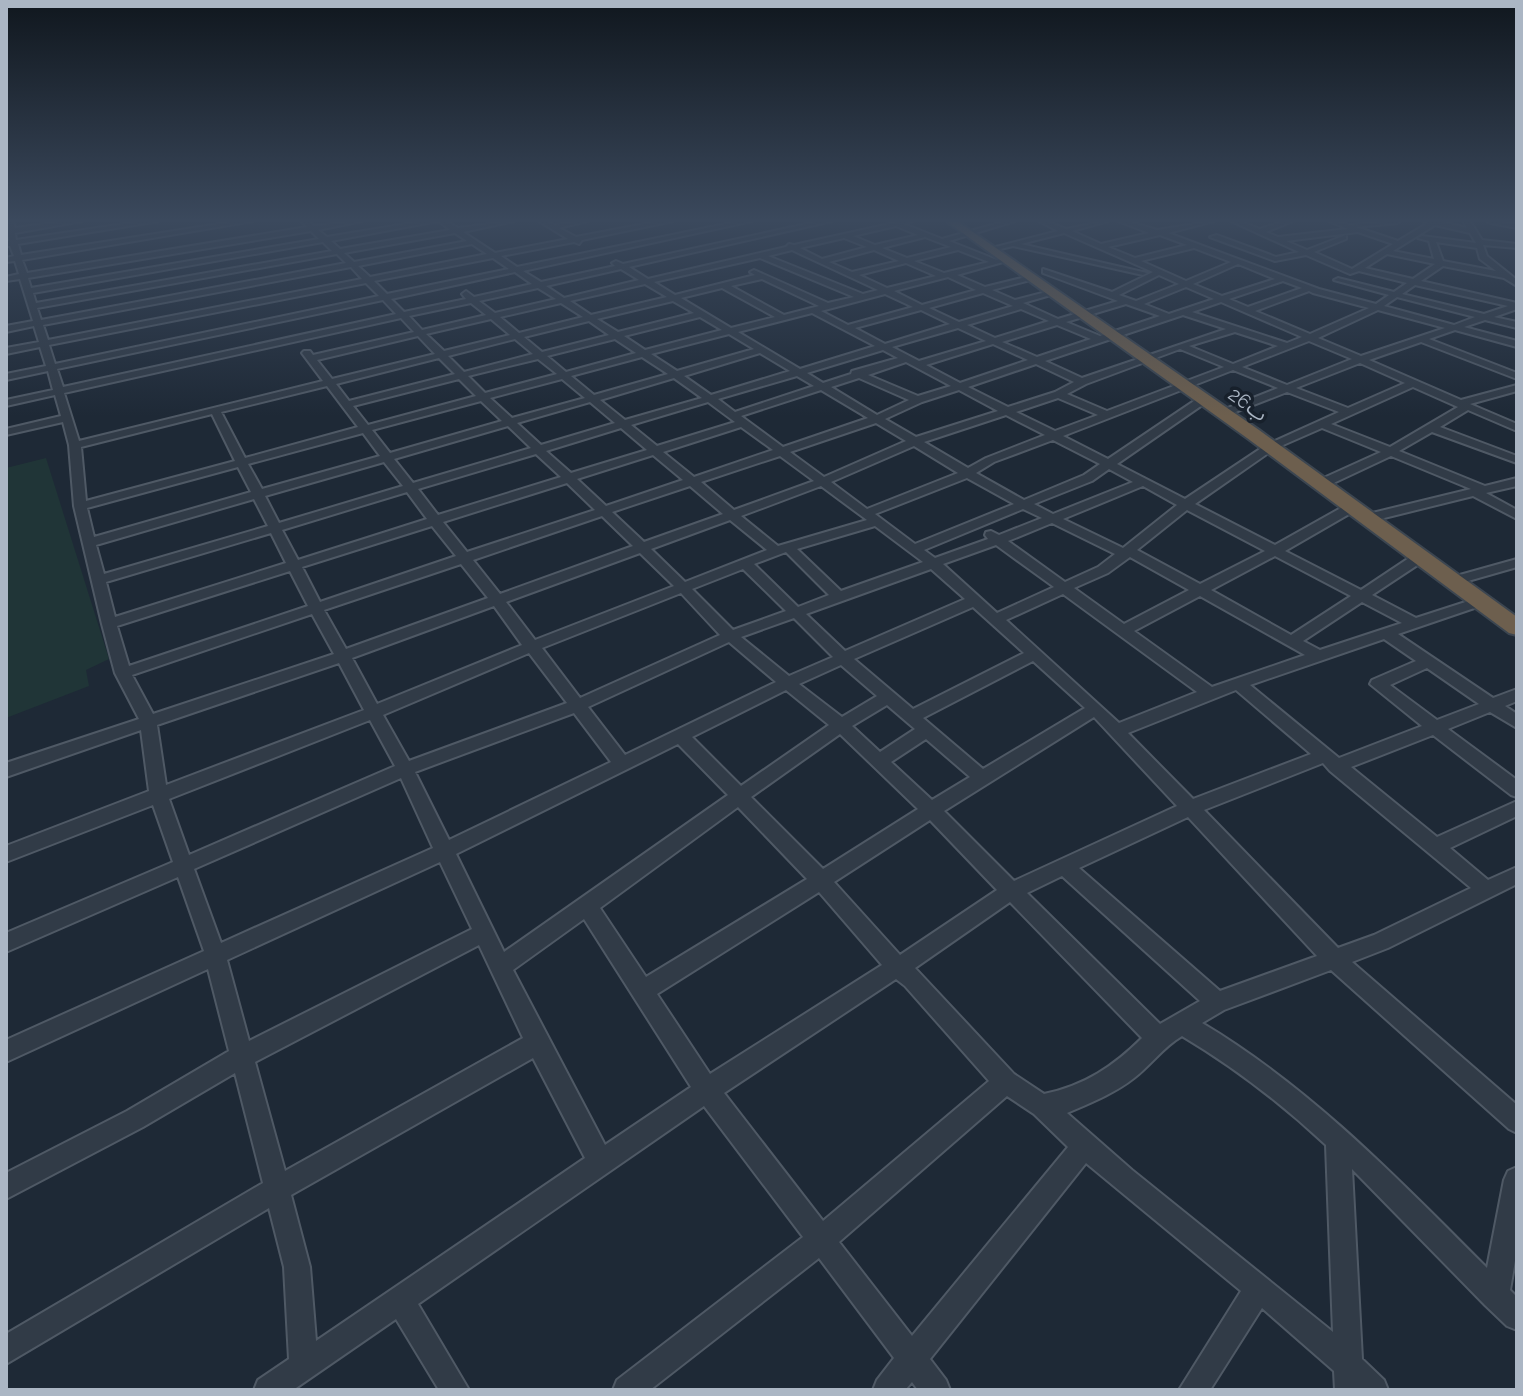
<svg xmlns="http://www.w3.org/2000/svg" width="1523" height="1396" viewBox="0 0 1523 1396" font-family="Raleway,'Noto Sans Arabic',sans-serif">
	<rect width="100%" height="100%" fill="#1e2936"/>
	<path fill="#203537" d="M46,458L109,659L86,670L89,686L6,718V468Z"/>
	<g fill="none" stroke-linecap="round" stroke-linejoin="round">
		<g stroke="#4f5965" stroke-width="4">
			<path id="minor" d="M6,221H13L15,228L67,221H82L15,233L16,240L144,221H159L18,244L21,255L238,221H253L22,260L27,273L307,227L301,221H308L314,226L362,221L318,230L327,237L424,221H438L331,241L340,249L450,230L439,221H446L458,228L514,221L463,232L495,253L568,239L539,221H546L554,225L587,221L559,228L576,237L660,221H673L582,240L579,244L574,242L501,256L517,267L740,221H752L523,271L541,282L615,266L612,263L616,261L623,264L820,221H832L629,267L648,279L786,247L789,244L794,245L903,221H913L904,224L942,239L1006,221H1015L949,241L997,260L1006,258L1010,260L957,275L985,287L1034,275V279L992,290L1015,300L1054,290V294L1023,303L1058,319L1118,301L1043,273V269L1112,292L1153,272L1064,233L1021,244L1147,273L1143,275L1013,246L992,251L988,249L1058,231L1039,221H1047L1066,229L1108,221L1072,231L1101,244L1149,233L1118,221H1127L1157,230L1214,221L1168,233L1319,289L1376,304L1389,295L1334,280L1338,278L1394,292L1407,283L1359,271L1350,274L1306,255L1275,261L1210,237L1217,235L1276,257L1299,252L1231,221H1239L1260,229L1284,221H1293L1266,232L1278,237L1348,229L1329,221L1350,225L1400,221L1397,223L1356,227L1398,241L1428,223L1424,221H1438L1467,228L1463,221H1470L1482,240L1517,244V248L1483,245L1487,256L1517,280V286L1504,278L1443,266L1421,281L1517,303V309L1494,317L1517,322V328L1485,320L1464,327L1517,341V347L1455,330L1429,339L1517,373V379L1421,342L1369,360L1461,400L1517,385V391L1470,404L1517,424V431L1468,410L1440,427L1517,456V463L1432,432L1399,451L1485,486L1517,478V486L1486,493L1517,510V519L1473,496L1368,522L1364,521V515L1471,489L1391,456L1325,487H1317V481L1381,452L1322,428L1274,449L1195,504L1275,545L1348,504H1356V510L1285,551L1361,590L1415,554H1425V560L1372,595L1416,618L1481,597L1488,601L1486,604L1398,634L1493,698L1517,689V701L1505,706L1517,714V728L1490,712L1448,729L1517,780V797L1511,795L1433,735L1351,767L1437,837L1517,801V816L1450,848L1488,880L1517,867V884L1388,948L1352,962L1517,1105V1133L1509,1129L1331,970L1224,1010L1202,1023C1311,1088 1398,1179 1487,1268L1504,1180L1508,1171L1517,1167V1249L1510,1290L1517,1297V1330L1507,1326L1485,1305L1352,1169L1362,1359L1384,1380L1388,1390H1335L1334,1371L1262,1308L1210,1390H1179L1241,1291L1086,1163L930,1359L946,1380L950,1390H918L912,1382L905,1390H873L877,1380L894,1358L819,1258L650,1390H613L617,1380L803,1237L704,1106L418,1304L469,1390H439L396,1319L293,1390H254L258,1380L289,1359L284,1267L269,1208L6,1364V1334L263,1183L235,1073L143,1127L6,1199V1173L127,1111L229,1051L208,969L6,1062V1040L204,951L178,877L6,952V933L173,862L153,805L6,862V846L149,791L141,730L6,777V763L139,719L115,673L102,624L74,506L69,445L63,422L6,435V429L61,416L55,395L6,406V400L53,390L48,371L6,380V374L46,366L40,347L6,354V348L39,342L34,326L6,332V326L33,321L20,279L6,281V277L19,274L15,261L6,262V258L14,256L10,246H6V242L9,241ZM1435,225L1470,233L1476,243L1422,236L1418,238L1429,241L1434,259L1393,251ZM896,226L918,235L875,245L853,236ZM311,231L319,239L31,288L28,278ZM1358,232L1393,244L1352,269L1314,252L1346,239V235L1307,250L1286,241ZM455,233L467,241L354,262L344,253ZM1160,235L1187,245L1135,258L1108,247ZM925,237L951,247L907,258L882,248ZM844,238L867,247L822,259L800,248ZM323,242L332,251L36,303L33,293ZM1436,242L1477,248L1480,259L1496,271L1443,261ZM472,244L487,254L370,277L358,266ZM1194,248L1231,262L1186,281L1141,261ZM792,250L878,290L863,294L768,256ZM874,250L899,261L852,272L829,262ZM958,250L989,262L944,273L914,261ZM337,254L346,263L41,320L37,308ZM1387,254L1435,264L1413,279L1365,268ZM493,258L509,269L387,294L374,281ZM760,258L854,297L828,303L754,270L750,272L755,275L675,295L654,282ZM906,263L936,276L887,288L859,275ZM1238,264L1275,279L1222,296L1193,284ZM351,267L362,279L48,340L43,325ZM621,269L639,280L564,298L546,286ZM515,272L532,284L474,297L466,291L462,294L466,299L404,312L391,299ZM1159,275L1179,284L1136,301L1119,295ZM948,277L976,290L922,305L894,291ZM762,279L819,306L784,315L731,286ZM1283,281L1302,288L1248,307L1229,299ZM366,283L379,296L55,364L49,345ZM645,284L667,297L591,315L570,301ZM1415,285L1508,306L1484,314L1402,294ZM1186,287L1214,299L1169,314L1144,304ZM538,288L556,299L495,313L479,301ZM722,288L775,317L731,328L681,298ZM1309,291L1313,293L1369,308L1310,334L1255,311ZM983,293L1013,306L959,322L929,308ZM885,294L913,307L848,325L821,311ZM1397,297L1475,317L1454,325L1384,306ZM383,300L396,314L63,387L57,369ZM673,301L694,313L618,332L597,319ZM1221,302L1302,337L1287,343L1192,312ZM471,303L486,315L422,330L409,316ZM561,303L583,317L519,333L500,317ZM1126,304L1160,316L1100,336L1066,322ZM1021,309L1049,321L995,338L967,325ZM921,310L950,324L885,344L855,328ZM1378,310L1445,328L1361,356L1318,338ZM812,313L875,346L800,369L738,332ZM1183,315L1226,329L1082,378L1045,361ZM700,317L722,330L645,350L624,336ZM401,318L414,332L313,355L310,351H304L302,353L323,381L79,441L64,393ZM491,319L510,335L444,351L426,334ZM589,321L609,335L542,352L524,337ZM1057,325L1091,339L1037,357L1002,342ZM958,328L986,341L919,361L892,347ZM1235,332L1278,346L1233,364L1189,346ZM729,334L754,349L677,371L651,354ZM418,336L435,354L332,379L317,360ZM515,339L533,354L464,372L448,356ZM615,339L636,353L566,372L547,356ZM1309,341L1352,359L1287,385L1242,367ZM993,344L1028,360L960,383L926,365ZM1180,349L1224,367L1107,411L1067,394L1086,384ZM883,350L898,358L852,371L851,374L823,383L807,373ZM760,353L790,371L711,395L684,376ZM642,357L668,374L594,395L571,376ZM439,358L455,374L349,401L336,384ZM538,359L557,374L485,393L468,376ZM906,362L951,386L918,396L868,375ZM1360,363L1405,383L1348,408L1296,388ZM1036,364L1074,382L1055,392L1008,407L968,387ZM1233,370L1278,388L1220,411V415H1228L1287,392L1339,412L1266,445L1185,499L1117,464L1208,401V397H1200L1108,459L1063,436ZM797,376L814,386L735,412L718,399ZM674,378L702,398L625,420L600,400ZM859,378L909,400L877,415L831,387ZM459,379L476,396L368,425L353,406ZM562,379L585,398L512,418L490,398ZM327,386L358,427L245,458L221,412ZM1413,387L1458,407L1390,447L1331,424ZM821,390L868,418L783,447L741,416ZM959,390L998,411L916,437L885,419L922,402ZM1058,398L1098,415L1055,431L1016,412ZM481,401L502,421L390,453L372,430ZM590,402L615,423L541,445L517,423ZM708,402L735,422L657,446L631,425ZM212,414L235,461L86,501L81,447ZM1006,415L1045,435L986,458L968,468L924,442ZM876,423L906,441L824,477L790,452ZM508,426L531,448L413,483L394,459ZM741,427L773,450L694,477L663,452ZM621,428L647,450L571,473L546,451ZM363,433L380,456L262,489L248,464ZM1053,440L1100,464L1084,475L1024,500L976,473L994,462ZM914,446L958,473L867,509L831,482ZM536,454L561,477L438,515L418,489ZM653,455L683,480L606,506L577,479ZM780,456L814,481L734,510L701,482ZM384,462L403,486L279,523L265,496ZM238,467L251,492L94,537L87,508ZM1109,469L1133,482L1053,514L1034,504L1092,481ZM967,478L1014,504L915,544L875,514ZM567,483L595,510L467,552L443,522ZM690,486L723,514L644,542L612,512ZM821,486L867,520L778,546L741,516ZM1143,486L1177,505L1123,548L1063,519ZM407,492L427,519L298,560L282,530ZM254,499L268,526L104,574L96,545ZM1023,509L1042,518L999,535L991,531L986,532L985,535L988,539L935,558L924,550ZM1187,510L1265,551L1200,584L1137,550ZM602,516L633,546L500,594L473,560ZM730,520L767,550L685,582L651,549ZM1052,523L1115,554L1098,567L1065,582L1008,541ZM432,526L456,556L320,602L302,567ZM875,526L923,562L841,591L797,549ZM271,533L286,563L115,617L106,582ZM996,545L1054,587L997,613L943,564ZM786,552L829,595L798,607L754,564ZM640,553L674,586L535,640L506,602ZM1275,556L1351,596L1291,635L1211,590ZM1130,557L1189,590L1124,624L1074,588L1108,573ZM461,564L488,598L346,649L324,610ZM743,569L786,611L733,630L692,589ZM931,569L965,599L845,651L806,614ZM290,571L308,606L129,666L117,626ZM681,593L720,635L580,698L542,648ZM1063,594L1197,692L1119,723L1006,620ZM1200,596L1305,655L1212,687L1134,631ZM1362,602L1402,623L1320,650L1303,641ZM494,606L522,645L377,704L352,658ZM973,607L1024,653L913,709L854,659ZM312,614L334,654L153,714L132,675ZM794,618L833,657L789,676L741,637ZM1384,639L1416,661L1372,680L1370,684L1422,726L1339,758L1250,685ZM729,642L776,682L625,755L588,707ZM529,653L567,703L409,761L383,715ZM1033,661L1085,708L983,769L923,718ZM339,663L364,710L166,785L157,725ZM841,665L877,696L842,717L799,684ZM1427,668L1479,704L1437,720L1390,685ZM786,690L829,725L741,786L692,737ZM1236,690L1311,754L1193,799L1128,733ZM887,705L915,729L880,752L852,726ZM574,713L611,762L449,840L415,772ZM1094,717L1177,806L1014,881L944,811ZM370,720L395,766L189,855L169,799ZM840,734L918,809L823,869L751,797ZM926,739L970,777L932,800L891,762ZM678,744L728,795L504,952L456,854ZM1323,763L1330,771L1471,888L1374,935L1338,948L1204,810ZM401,778L433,848L221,943L194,869ZM738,807L807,879L646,977L600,908ZM1188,817L1317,956L1220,991L1079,868ZM930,820L997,890L900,955L834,882ZM440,862L472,929L249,1041L227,960ZM1062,876L1200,1001L1160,1024L1027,893ZM819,892L882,965L710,1074L657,994ZM1010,902L1142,1038C1114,1066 1084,1086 1044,1094L1014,1074L915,968ZM584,919L691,1087L605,1145L513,970ZM479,945L523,1038L285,1171L255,1062ZM896,979L905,986L989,1081L823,1221L724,1093ZM1182,1036C1234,1067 1281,1103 1326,1145L1333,1332L1132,1170L1067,1113C1090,1103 1115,1093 1134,1078C1152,1064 1163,1047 1182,1036ZM533,1058L585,1158L316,1341L310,1267L291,1195ZM1007,1096L1034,1114L1068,1147L912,1336L839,1242Z
				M1487,221L1517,224V228L1491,223Z
				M1517,559V567L1454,585L1447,581L1449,578Z"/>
		</g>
		<g stroke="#3c4651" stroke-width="4">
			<path id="highway" d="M946,221H957L1259,430L1517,617V635L1509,633L1247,438Z"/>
		</g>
		<use href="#minor" fill="#313b47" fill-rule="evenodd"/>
		<use href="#highway" fill="#6d5f4e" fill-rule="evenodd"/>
	</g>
	<linearGradient id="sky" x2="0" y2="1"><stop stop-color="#10171e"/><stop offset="0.53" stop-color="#3b495d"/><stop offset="1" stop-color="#3b495d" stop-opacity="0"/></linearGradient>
	<rect width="1523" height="416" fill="url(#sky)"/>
	<g text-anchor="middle" stroke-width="7" stroke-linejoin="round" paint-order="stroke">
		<g font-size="20" fill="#abb6c4" stroke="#17202b">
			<text transform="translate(1248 404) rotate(36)" y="7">26ب</text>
		</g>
	</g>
	<rect width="1523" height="1396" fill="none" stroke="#abb6c4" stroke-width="16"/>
</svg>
